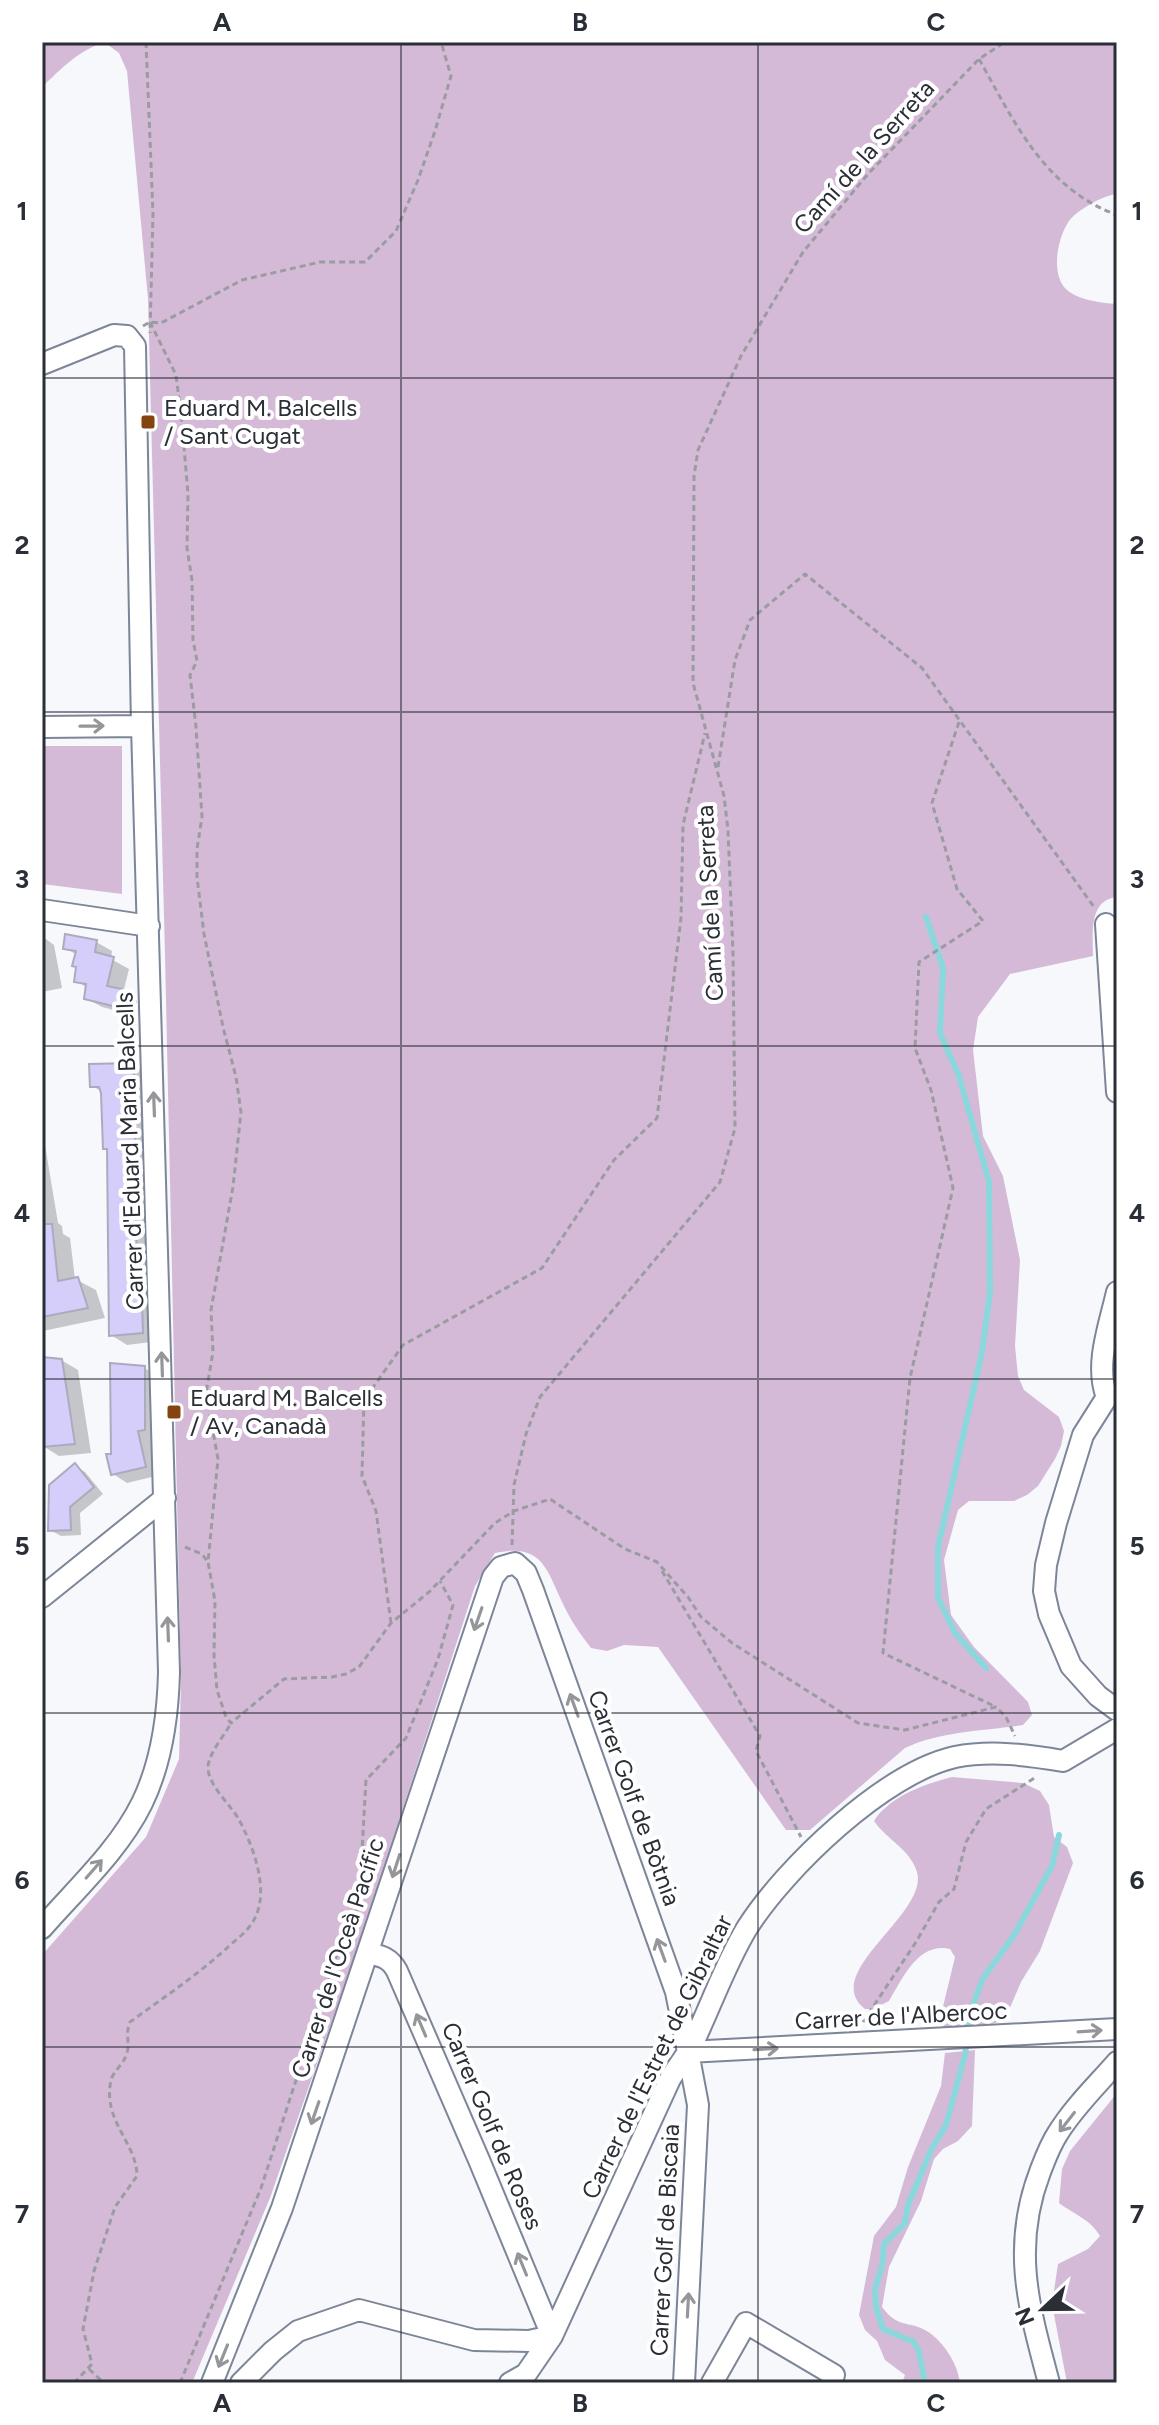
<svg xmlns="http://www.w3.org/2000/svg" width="1159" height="2425" viewBox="0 0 1159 2425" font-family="Figtree,sans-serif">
	<rect width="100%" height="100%" fill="#f6f8fc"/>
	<path fill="#d5bad8" d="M42,42H1117V194C1104,195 1077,210 1069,221C1058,237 1051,270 1064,287C1075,300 1101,303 1117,304V897C1088,900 1093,935 1093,956L1010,974L978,1017L973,1050L983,1136L1003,1176L1020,1260L1015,1346L1018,1376L1024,1390L1059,1417L1064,1431L1061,1446L1055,1459L1038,1486L1027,1495L1014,1501H969L958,1510L944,1560L951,1615L974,1647L1028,1702L1032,1715L1023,1725C984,1731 941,1731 905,1748L810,1830H786L658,1647L624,1645L607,1651L591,1648C581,1635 571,1621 564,1606C546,1569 543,1543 495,1553L475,1586L366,1923L270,2198L192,2383H42V1955L146,1837L179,1759L181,1683L165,955L148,299L127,71L119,53L104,42C77,52 62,68 42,87Z
		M42,746H122V894L42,884Z
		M952,1777L1023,1783L1040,1791L1049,1805L1054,1837L1067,1847L1073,1863L1040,1951L1021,1982L1009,2010L998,2022L988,2025L957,2033L949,2032L942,2025L941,2015L955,1957L950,1949C918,1942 903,1978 889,2001L873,2009H865C819,1973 929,1914 917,1872C910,1849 887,1840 874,1821C889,1797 924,1784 952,1777Z
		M975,2050L972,2126L958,2141L943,2149L934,2159L921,2201L889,2267L882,2307C899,2329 906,2320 925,2330C943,2340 958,2364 960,2383H902L905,2375L885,2360L877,2341L865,2330L859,2315L874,2236L896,2207L908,2167L941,2086L945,2053Z
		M1117,2093V2383H1067L1052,2304L1058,2264L1088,2249L1100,2236C1090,2219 1075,2215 1059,2203L1062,2169L1070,2151Z"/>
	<path fill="#0003" d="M42,936L54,945L62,988L42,992Z
		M96,942L112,951L111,959L129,969L123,993L137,1001L133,1015L102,1007L86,998L88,988L76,981L77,955L65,948Z
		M133,1065L150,1075L159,1341L127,1345L111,1335L109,1150L105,1148L103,1092L92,1086Z
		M42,1127L58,1223L62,1226L63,1234L70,1238L75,1279L96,1290L105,1318L43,1331Z
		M42,1359L61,1360L78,1370L91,1453L59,1456L43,1446Z
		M144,1368L159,1376L160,1438H152L160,1475L127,1483L113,1474V1455Z
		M75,1466L85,1472L103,1494L80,1513L81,1535L61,1536L50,1530Z"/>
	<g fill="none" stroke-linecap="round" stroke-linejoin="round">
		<path stroke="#8ad7dc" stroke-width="6" d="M926,917L943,968L940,1033L959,1076L989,1182L990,1293L982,1352L938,1547V1598L955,1633L986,1668
			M925,2383L919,2352L914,2342L883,2329L876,2307L875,2289L882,2266L884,2244L905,2223L908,2205L931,2150L946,2125L965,2055L970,2013L983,1978L1013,1937L1052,1866L1059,1835"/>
	</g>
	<path fill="#d5cefa" stroke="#adaabf" stroke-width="2" d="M65,934L97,940L95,952L114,957L107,986L122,989L117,1007L84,999L86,984L74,982L76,967L72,966L76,951L63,949Z
		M134,1063L137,1270L141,1271L143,1333L109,1336L107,1149H103L101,1093L99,1087H90L89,1064Z
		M42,1224H52L58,1281L78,1277L88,1308L42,1317Z
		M42,1357L62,1359L75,1444L42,1447Z
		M110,1363L145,1366V1430L138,1431L146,1467L111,1475L106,1454H111Z
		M75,1463L94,1487L70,1507L71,1530L48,1531L49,1485Z"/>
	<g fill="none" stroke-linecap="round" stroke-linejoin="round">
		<g stroke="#7c8698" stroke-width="24">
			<path id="minor" d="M42,364L114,335L127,336L135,346L142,726L169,1672C168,1717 162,1762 142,1803C119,1850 76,1889 42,1928
				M42,727L142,726
				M42,910L149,926
				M1106,924L1117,1092
				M1117,1292C1110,1324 1094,1365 1107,1397L1083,1435L1056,1523L1046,1565L1044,1591L1049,1614L1071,1666L1098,1696L1117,1710
				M42,1597L165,1498
				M368,1953C382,1956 390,1958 397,1971L479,2160L552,2336
				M688,2052L1117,2029
				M212,2383L282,2208L493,1577L501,1567L515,1563L526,1573L533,1590L676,1992L688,2052L698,2105L684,2383
				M241,2383L273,2351L298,2331L359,2310L474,2340L529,2341L552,2336
				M510,2383L526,2374L552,2336L670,2079C676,2069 684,2059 690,2049C710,2009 724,1966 747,1928C785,1868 884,1773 955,1757C991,1750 1028,1755 1063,1761L1117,1729
				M712,2383L746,2323L834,2375
				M1049,2383C1029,2308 1011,2248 1040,2172C1045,2159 1050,2145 1058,2133C1074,2107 1097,2085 1117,2062"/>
		</g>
		<path stroke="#9a9ca2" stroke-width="3" stroke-dasharray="6 4" stroke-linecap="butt" d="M146,42L153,213L150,333
			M979,59C1015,123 1044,188 1117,215
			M150,322L176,375L182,423L188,494L187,548L192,580L193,640L197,661L190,675L196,727L202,817L197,849V877L204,934L223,1027L236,1077L241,1112L233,1187L211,1310L213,1352L206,1393L218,1459L208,1562L215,1601L214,1655L217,1690L226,1717L231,1723L284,1679L332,1677L346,1674L359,1667L391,1623L429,1592L495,1523L514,1511L550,1499L625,1549L657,1562L688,1597L701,1617L732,1643L858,1723L905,1730L996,1707L1006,1717L1015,1736
			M143,326L150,322L161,323L242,280L320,262H365L396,231L418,180L435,131L451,76L441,42
			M959,722L932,803L957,889L983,921L919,962L915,1048L931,1090L953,1188L910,1378L883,1653L996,1707
			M718,767L735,660L750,620L805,574L922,668L1094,907
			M512,1545L514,1485L526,1434L540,1397L720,1182L735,1128L733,953L728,830L724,796L693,683L694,476L698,450L741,356L803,252L868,174L979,59L1005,42
			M185,1547L202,1554L208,1562
			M662,1571L760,1736L756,1751L801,1837
			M391,1623L376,1511L362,1476L364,1400L403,1345L542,1268L614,1160L657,1118L681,918L683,825L705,733
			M863,2022L916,1942L939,1902L954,1889L966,1842L986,1809L1036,1777
			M89,2369L104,2383
			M74,2383L92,2364L83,2329L94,2271L115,2207L137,2176C137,2143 102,2121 111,2080C114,2070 124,2064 127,2053C130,2043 125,2033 130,2022C163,1998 196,1976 227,1948C235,1940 246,1933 252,1923C272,1894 253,1845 238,1818C229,1803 207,1784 208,1766C210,1751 225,1735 231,1723
			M180,2383L261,2188L336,1957L359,1904L366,1780L406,1738L438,1659L453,1605L440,1581"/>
		<use href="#minor" stroke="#fff" stroke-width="20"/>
	</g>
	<defs><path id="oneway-shaft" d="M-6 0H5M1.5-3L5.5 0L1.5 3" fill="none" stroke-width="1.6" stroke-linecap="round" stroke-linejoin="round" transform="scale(2)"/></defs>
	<g stroke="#94969a">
		<use href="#oneway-shaft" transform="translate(92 726) rotate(-1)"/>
		<use href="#oneway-shaft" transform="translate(154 1104) rotate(-92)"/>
		<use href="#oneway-shaft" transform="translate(162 1364) rotate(-92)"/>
		<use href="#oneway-shaft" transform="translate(478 1619) rotate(109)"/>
		<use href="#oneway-shaft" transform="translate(168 1629) rotate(-92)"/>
		<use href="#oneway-shaft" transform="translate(574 1705) rotate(-110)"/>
		<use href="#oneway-shaft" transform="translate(396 1866) rotate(108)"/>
		<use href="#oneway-shaft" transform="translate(94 1869) rotate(-49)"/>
		<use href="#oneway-shaft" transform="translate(661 1950) rotate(-110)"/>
		<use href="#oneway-shaft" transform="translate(421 2025) rotate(-113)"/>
		<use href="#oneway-shaft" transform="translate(1090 2031) rotate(-4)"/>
		<use href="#oneway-shaft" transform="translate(766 2049) rotate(-3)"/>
		<use href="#oneway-shaft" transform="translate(315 2113) rotate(109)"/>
		<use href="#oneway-shaft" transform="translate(1067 2122) rotate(128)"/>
		<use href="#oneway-shaft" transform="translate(522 2264) rotate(-112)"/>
		<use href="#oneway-shaft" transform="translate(688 2305) rotate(-87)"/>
		<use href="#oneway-shaft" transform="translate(223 2356) rotate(112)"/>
	</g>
	<path fill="none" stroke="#2a2e36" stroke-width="2" stroke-opacity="0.55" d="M401,42V2383M758,42V2383M42,378H1117M42,712H1117M42,1046H1117M42,1379H1117M42,1713H1117M42,2047H1117"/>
	<g fill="#85440f" stroke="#fff" stroke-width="3">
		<rect x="140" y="414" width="16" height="16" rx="4"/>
		<rect x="166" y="1404" width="16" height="16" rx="4"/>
	</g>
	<g text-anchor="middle" stroke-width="8" stroke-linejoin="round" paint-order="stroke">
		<g font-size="24" fill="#2a2e36" stroke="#fff">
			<text transform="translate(864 157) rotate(-48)" y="8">Camí de la Serreta</text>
			<text transform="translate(710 903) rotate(-93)" y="8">Camí de la Serreta</text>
			<text transform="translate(130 1151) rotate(-92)" y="8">Carrer d'Eduard Maria Balcells</text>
			<text transform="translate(634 1798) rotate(70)" y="8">Carrer Golf de Bòtnia</text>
			<text transform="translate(338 1958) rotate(-72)" y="8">Carrer de l'Oceà Pacífic</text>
			<text transform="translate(901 2016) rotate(-3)" y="8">Carrer de l'Albercoc</text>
			<text transform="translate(657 2057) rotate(-64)" y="8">Carrer de l'Estret de Gibraltar</text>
			<text transform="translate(492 2126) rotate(67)" y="8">Carrer Golf de Roses</text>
			<text transform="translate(665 2240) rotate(-87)" y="8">Carrer Golf de Biscaia</text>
		</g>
		<g font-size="24" fill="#2a2e36" stroke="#fff" text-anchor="start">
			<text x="164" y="416">Eduard M. Balcells<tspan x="164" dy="28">/ Sant Cugat</tspan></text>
			<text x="190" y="1406">Eduard M. Balcells<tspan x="190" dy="28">/ Av, Canadà</tspan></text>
		</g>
	</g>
	<rect width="1159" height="2425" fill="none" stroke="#ffffff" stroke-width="88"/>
	<g transform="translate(1043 2309) rotate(248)" stroke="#ffffff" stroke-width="6" paint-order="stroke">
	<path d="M0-6L14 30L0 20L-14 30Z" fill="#2a2e36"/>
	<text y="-12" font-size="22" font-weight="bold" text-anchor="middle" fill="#2a2e36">N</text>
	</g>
	<rect x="44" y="44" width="1071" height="2337" fill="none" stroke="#2a2e36" stroke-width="3"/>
	<g font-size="26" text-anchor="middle" font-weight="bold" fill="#2a2e36">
		<text x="222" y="31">A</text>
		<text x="580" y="31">B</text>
		<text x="936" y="31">C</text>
		<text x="22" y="220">1</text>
		<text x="1137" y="220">1</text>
		<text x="22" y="554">2</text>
		<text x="1137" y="554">2</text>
		<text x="22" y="888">3</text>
		<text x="1137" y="888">3</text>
		<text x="22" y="1222">4</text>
		<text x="1137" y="1222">4</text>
		<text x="22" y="1555">5</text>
		<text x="1137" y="1555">5</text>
		<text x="22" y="1889">6</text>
		<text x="1137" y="1889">6</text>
		<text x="22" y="2223">7</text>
		<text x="1137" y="2223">7</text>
		<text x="222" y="2412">A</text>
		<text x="580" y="2412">B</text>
		<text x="936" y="2412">C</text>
	</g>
</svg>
